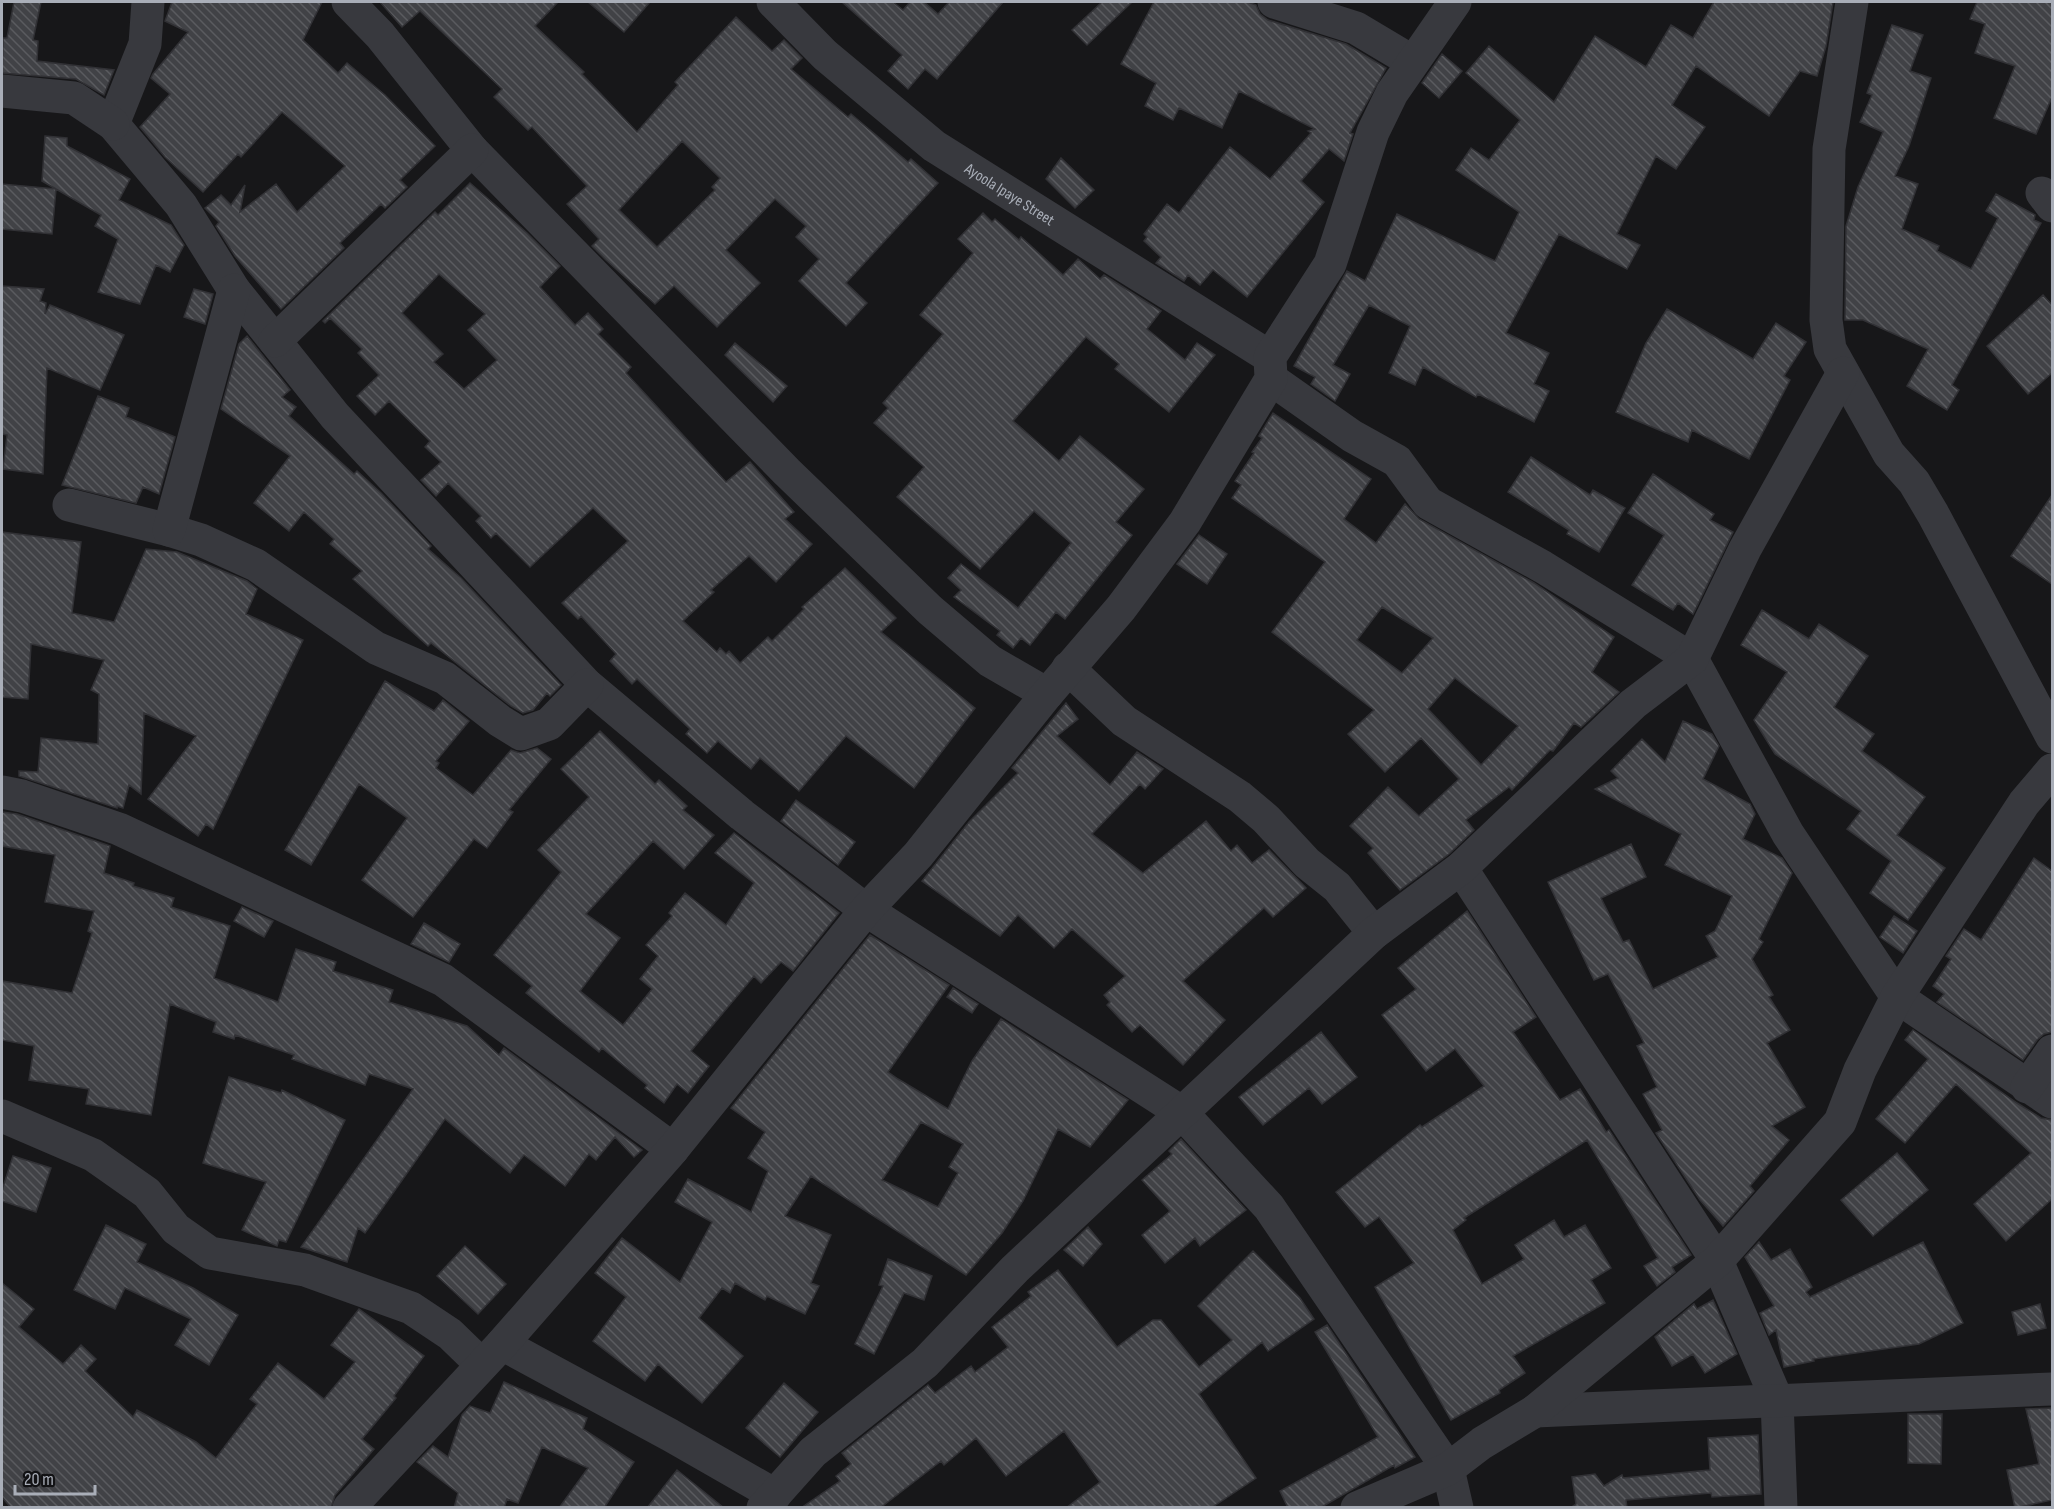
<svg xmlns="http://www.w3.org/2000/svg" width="2054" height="1509" viewBox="0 0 2054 1509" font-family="'Sofia Sans Condensed',sans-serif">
	<defs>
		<pattern id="building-back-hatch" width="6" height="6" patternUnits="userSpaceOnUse" patternTransform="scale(1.5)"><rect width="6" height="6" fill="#414246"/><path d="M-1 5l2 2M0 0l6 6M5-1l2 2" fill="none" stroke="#5a5b5f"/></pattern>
	</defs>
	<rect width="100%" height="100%" fill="#171719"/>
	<path fill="url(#building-back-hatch)" stroke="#313135" stroke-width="1.5" fill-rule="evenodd" d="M14,2H41L33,40L38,41L37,61L114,70L104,95L76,79L2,73L3,38H7Z
		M172,2H322L303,40L338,73L347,63L385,95L435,146L400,180L407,187L385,208L381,204L340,243L344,248L281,309L235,256L216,226L219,222L205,208L221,195L231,205L245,185L240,212L276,184L297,212L345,166L282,112L241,157L238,154L203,192L165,157L140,127L170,94L151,78L153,74L188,32L165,21Z
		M380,2H558L535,26L584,72L582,74L637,132L678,85L675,82L736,17L772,51L784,40L802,58L791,69L848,117L851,114L908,162L911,159L938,183L846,283L867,303L846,326L799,281L819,259L796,237L806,226L775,199L726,250L760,283L717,327L674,286L655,304L606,260L592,246L599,239L567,204L587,186L532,127L528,130L494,97L502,89L420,11L402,27ZM682,141L720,178L712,187L715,190L657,247L619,210Z
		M588,2H650L624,32Z
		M842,2H893L903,10L910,2H924L938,14L949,2H1003L937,79L925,69L908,89L888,71L902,55Z
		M1102,2H1132L1087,45L1072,30Z
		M1154,2H1248L1256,5L1260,14L1268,20L1346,44L1386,68L1350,133L1353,134L1344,161L1329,149L1301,181L1324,202L1247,297L1213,270L1200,285L1188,275L1184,281L1156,263L1161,257L1144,241L1147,237L1144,234L1167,204L1179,213L1230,147L1270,179L1311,133L1308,131L1315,129L1239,91L1222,128L1179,108L1173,120L1145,106L1156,83L1121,64Z
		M1714,2H1833L1826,46L1817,76L1800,71L1769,116L1696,66L1672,105L1705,127L1676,169L1656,156L1617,234L1640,245L1627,269L1559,234L1506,333L1549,353L1534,384L1549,391L1534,422L1478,394L1476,397L1423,367L1415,385L1389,373L1410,326L1369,305L1333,365L1350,374L1335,401L1311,384L1315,377L1294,366L1347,271L1365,281L1397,214L1495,261L1519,212L1456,170L1471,148L1489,160L1520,120L1466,73L1489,46L1554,102L1595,36L1646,67L1671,25L1693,38Z
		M1977,2H2052V97L2036,134L1994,118L2015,66L1975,53L1985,24L1970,19Z
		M1892,25L1923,35L1910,71L1931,78L1909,146L1895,176L1918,184L1902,229L1939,246L1937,251L1971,269L1998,218L1986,211L1996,194L2035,215L2034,220L2041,223L1952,385L1959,390L1947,410L1907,386L1928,349L1863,320H1845L1846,226L1858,187L1883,132L1860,122L1872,95L1867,93Z
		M1442,54L1462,71L1439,98L1422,83Z
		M45,136L67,138V146L130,179L119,200L171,225L184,245L170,272L156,265L140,304L98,292L118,239L95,226L101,215L56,189L52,234L2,229V184L56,189L42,181Z
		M1061,158L1094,190L1075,208L1046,179Z
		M470,183L527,233L560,266L540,287L575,325L588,313L603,329L598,334L631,367L626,373L726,482L750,462L794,512L785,519L812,544L776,582L749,556L711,590L714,592L683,621L717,652L720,648L726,654L729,651L740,663L768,637L772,641L804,609L802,607L845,568L896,618L881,632L975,708L914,788L846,736L799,791L760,758L751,769L718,741L707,753L686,734L690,729L637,679L632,684L610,661L616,654L581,616L578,619L562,603L628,541L593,508L530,567L496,533L491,538L476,521L481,516L448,483L436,496L421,480L441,462L425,447L430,441L389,401L375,415L357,396L379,375L358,353L362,349L330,318L325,323L323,321L435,212L438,215ZM439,274L485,314L468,330L497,360L464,389L434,362L443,354L402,313Z
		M983,213L992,222L995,219L1019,240L1021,237L1063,275L1078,259L1100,279L1104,275L1161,311L1147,329L1185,360L1197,343L1215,355L1169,412L1115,369L1119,364L1086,337L1013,421L1059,461L1080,436L1144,489L1116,522L1132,535L1065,619L1056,612L1030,645L1021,638L1013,648L997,635L1000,631L954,597L961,590L948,578L961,564L1018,608L1071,543L1034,511L980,569L897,497L924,467L874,423L888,408L883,403L943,334L920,315L973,253L958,239Z
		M2,286L44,289L40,301L46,303L45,314L50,305L124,335L100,390L47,368L43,474L3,469L7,435L2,434Z
		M194,289L213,294L205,324L184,317Z
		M2043,295L2052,305V373L2028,394L1987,346Z
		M1667,309L1753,359L1776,323L1806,342L1784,376L1790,380L1749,459L1692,430L1688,442L1616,412L1646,343Z
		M247,336L290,390L282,397L296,407L289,416L354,474L357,471L381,493L431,546L428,549L461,578L561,685L550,696L547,693L533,710L523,713L511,706L431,643L428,646L353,579L362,571L330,544L334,539L304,512L289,531L254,503L290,456L221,409L239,344Z
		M735,343L787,386L773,402L725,355Z
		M98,396L129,408L126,417L175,437L159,494L143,487L136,503L62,485Z
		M1273,413L1371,479L1344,519L1376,543L1405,504L1419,519L1534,583L1614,637L1592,672L1619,692L1581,727L1574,723L1553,751L1550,750L1512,790L1509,787L1466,820L1474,830L1449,854L1400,890L1368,853L1373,848L1350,826L1388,787L1419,816L1459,779L1421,738L1385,772L1348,734L1374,710L1272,632L1325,562L1232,498L1241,485L1235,481L1254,453L1252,452L1262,438L1259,436ZM1382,607L1433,638L1402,673L1357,640ZM1455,678L1518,726L1481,765L1428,709Z
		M1531,457L1590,495L1593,490L1625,508L1599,552L1567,534L1569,530L1508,492Z
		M1653,474L1714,514L1710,520L1733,532L1693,614L1678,603L1673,610L1632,585L1664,535L1628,513Z
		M2052,495V584L2011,556Z
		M2,532L81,542L72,613L114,622L146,549L177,552L247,581L257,589L246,614L303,640L213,829L206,824L198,836L148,799L196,736L144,713L141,794L129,785L123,808L117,806V808L19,776V771L38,772L41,738L98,744L99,694L91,690L104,660L31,644L28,699L2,697Z
		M1199,535L1227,554L1207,584L1177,564Z
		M1762,610L1809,639L1819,624L1868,656L1834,707L1874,734L1862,751L1925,797L1897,835L1945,868L1908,920L1870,893L1891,861L1847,829L1861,811L1775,754L1754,720L1787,672L1741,645Z
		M385,681L434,711L443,700L469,721L436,761L439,763L436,768L473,795L511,750L520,753L537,748L551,759L509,810L513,812L487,848L474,839L413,917L362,880L407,818L359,784L311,865L285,850Z
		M1066,703L1078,719L1057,736L1110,785L1137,752L1163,769L1145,789L1140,784L1092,834L1143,873L1206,821L1231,851L1237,845L1252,863L1269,850L1306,888L1273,917L1264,908L1183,981L1225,1020L1183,1065L1140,1025L1132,1032L1107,1005L1110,1002L1104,995L1125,976L1072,929L1054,948L1018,915L1000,936L922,881L969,822L1018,773L1012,768Z
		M1683,721L1712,734L1719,746L1703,779L1750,804L1755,814L1743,839L1782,858L1792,873L1759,939L1763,942L1752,959L1773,995L1769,997L1790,1030L1767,1043L1805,1107L1772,1126L1789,1140L1750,1186L1754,1191L1723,1226L1700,1200L1656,1133L1662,1130L1643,1094L1657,1087L1637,1046L1644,1043L1608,974L1594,980L1548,882L1631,844L1646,877L1601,898L1623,942L1629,940L1653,989L1718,957L1706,936L1715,931L1732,896L1665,865L1681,834L1595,789L1618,778L1611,771L1642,739L1665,762Z
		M600,731L655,784L659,780L687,806L683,810L714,835L684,869L653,841L586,914L620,938L580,991L623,1025L652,989L640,979L658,956L646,945L672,916L669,913L685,893L726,925L754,883L715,853L734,833L839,913L793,971L781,962L761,983L754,976L691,1051L709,1066L688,1093L677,1084L664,1103L645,1088L647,1085L602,1048L599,1052L526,993L532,986L494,955L561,872L538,850L589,797L561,769Z
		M796,800L855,842L838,865L781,821Z
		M2,812L17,814L110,846L104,873L134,883L133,886L174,898L171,907L230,926L214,978L278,1002L296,949L336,962L333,971L393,990L389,1002L467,1026L499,1055L504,1048L642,1150L634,1157L615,1137L596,1160L589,1154L565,1186L524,1155L510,1173L445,1119L365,1233L358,1228L347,1262L301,1247L413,1089L369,1074L365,1085L292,1059L294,1055L235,1035L234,1039L213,1032L216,1022L170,1004L151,1115L86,1104L89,1089L29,1080L34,1046L2,1040V981L72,993L92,933L88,931L94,911L45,902L55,855L2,846Z
		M2034,858L2052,871V1032L2044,1034L2037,1040L2023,1060L1937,1002L1944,994L1933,986L1951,959L1946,956L1964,929L1981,940Z
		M242,907L273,921L264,937L234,921Z
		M1467,911L1536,1017L1513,1032L1560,1100L1580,1089L1606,1132L1609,1130L1691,1255L1672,1267L1675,1272L1657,1286L1644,1266L1658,1258L1587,1140L1464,1218L1466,1220L1453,1230L1482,1284L1524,1259L1515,1245L1554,1220L1564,1237L1585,1225L1611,1268L1591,1280L1605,1303L1513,1356L1525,1373L1499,1390L1500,1393L1451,1420L1375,1287L1414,1263L1379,1217L1365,1227L1336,1192L1420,1125L1422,1127L1484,1086L1455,1049L1426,1071L1382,1015L1416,989L1398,968Z
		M1894,916L1917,931L1903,953L1880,937Z
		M424,923L460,944L449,962L411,944Z
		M870,935L949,985L888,1072L898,1079L948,1109L972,1061L1001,1019L1128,1100L1090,1147L1058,1129L1023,1201L1002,1233L966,1275L811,1176L785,1216L831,1235L811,1283L819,1286L805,1314L767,1296L765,1300L735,1283L730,1293L722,1288L699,1318L743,1356L702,1403L658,1364L645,1381L593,1341L626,1297L595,1273L622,1238L680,1282L712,1222L675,1202L688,1179L751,1212L768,1171L748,1158L765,1132L731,1108ZM921,1122L963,1144L949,1167L958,1173L938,1207L882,1180Z
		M953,988L978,1004L972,1013L947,997Z
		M1913,1030L2017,1103L2041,1118L2052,1120V1199L2006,1241L1974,1204L2031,1153L1956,1084L1905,1143L1876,1119L1928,1059L1905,1040Z
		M1321,1032L1357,1077L1322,1104L1309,1088L1263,1125L1239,1097Z
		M229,1077L281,1093L282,1090L345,1120L286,1242L279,1240L277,1246L242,1230L266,1182L203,1163Z
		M1181,1139L1246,1210L1200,1246L1195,1238L1165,1263L1142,1235L1170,1211L1142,1180L1172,1154L1169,1151Z
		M1897,1153L1928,1190L1873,1236L1841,1200Z
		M13,1156L51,1168L36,1212L2,1201V1190Z
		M106,1225L146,1244L137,1262L193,1288L238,1315L209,1365L175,1345L191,1319L125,1288L115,1309L74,1290Z
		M1088,1227L1102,1244L1083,1266L1064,1250Z
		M1759,1242L1771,1260L1790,1249L1812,1287L1806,1292L1810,1297L1923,1242L1963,1323L1919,1344L1813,1359L1814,1361L1784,1367L1776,1330L1769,1335L1760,1313L1774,1306L1745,1257Z
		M465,1246L506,1284L478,1314L437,1276Z
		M1253,1251L1300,1298L1314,1319L1268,1351L1262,1342L1199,1394L1256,1478L1211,1508H1066L1100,1482L1064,1431L1006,1476L976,1438L944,1465L941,1461L880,1508H801L840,1481L836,1476L851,1464L842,1453L928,1385L935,1393L971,1366L975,1372L1008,1347L992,1327L1031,1296L1028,1292L1058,1270L1117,1347L1153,1320H1161L1199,1367L1232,1340L1198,1306Z
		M888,1259L932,1276L924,1300L904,1293L874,1354L855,1344L883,1286L879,1285Z
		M2,1283L34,1309L19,1327L63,1364L81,1345L96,1359L85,1371L133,1417L137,1410L196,1442L216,1458L257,1404L250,1399L278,1363L324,1399L355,1362L331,1345L359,1309L424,1356L394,1396L396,1398L362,1439L374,1449L335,1495L331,1508H11L2,1497Z
		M1713,1300L1737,1354L1705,1373L1693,1354L1672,1366L1655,1337L1694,1304L1697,1309Z
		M2040,1304L2046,1328L2018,1335L2012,1312Z
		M1327,1325L1415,1457L1395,1468L1394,1465L1320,1508H1288L1280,1491L1378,1437L1315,1332Z
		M504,1382L587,1418L583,1429L634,1462L604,1508H559L588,1468L542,1447L518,1503L507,1499L504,1508H454L458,1493L417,1462L433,1446L448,1457L462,1415L470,1406L490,1413Z
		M784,1383L818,1412L780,1457L746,1428Z
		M2052,1408V1500L2015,1508L2007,1470L2039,1464L2026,1409Z
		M1908,1414H1942L1941,1464L1908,1463Z
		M1758,1435L1761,1494L1712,1497L1711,1493L1626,1500L1627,1508H1570L1576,1504L1572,1477L1595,1474L1604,1486L1622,1475L1623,1478L1710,1470L1708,1438Z
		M677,1470L724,1508H647Z"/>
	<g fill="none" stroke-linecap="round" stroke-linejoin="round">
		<g stroke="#38393e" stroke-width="33">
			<path d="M148,2L145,44L113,124L181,205L234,290L335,416L587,685L742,815L866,910L1181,1112L1269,1207L1448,1469L1457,1508"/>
			<path d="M348,2L380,35L472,150L787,472L930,610L990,661L1047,694"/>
			<path id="s1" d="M773,2L825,55L934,146L1270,357"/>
			<path d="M1274,2L1356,28L1413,62"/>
			<path d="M1852,2L1829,149L1826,320L1830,349L1889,454L1914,482L1933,514L2052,737"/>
			<path d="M2,91L74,98L113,124"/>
			<path d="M2042,193L2052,206"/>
			<path d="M275,341L472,150"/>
			<path d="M1271,379L1352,436L1397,461L1428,503L1543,567L1692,659L1788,834L1897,997L2052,1102"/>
			<path d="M69,505L169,530L201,540L256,565L376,648L445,678L500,721L521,734L549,724L587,685"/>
			<path d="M169,530L234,290"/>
			<path d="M1068,668L1124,721L1240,797L1266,819L1307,863L1337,887L1374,933"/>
			<path d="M2,792L22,796L119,829L443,980L673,1149"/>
			<path d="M1461,868L1717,1261L1777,1400L1781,1508"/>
			<path d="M2027,1087L2052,1051"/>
			<path d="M2,1116L93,1155L147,1193L176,1229L210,1253L305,1270L411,1308L450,1334L482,1365"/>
			<path d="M502,1344L670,1435L775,1495"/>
			<path d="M1535,1411L2052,1389"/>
			<path d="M349,1508L502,1344L673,1149L866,910L918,855L1047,694L1121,608L1185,522L1271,379L1270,357L1330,264L1373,132L1392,93L1455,2"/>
			<path d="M763,1508L813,1452L925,1363L1015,1269L1374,933L1461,868L1633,704L1692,659L1745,549L1843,373"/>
			<path d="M1357,1508L1448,1469L1482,1443L1535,1411L1717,1261L1840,1122L1860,1070L1897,997L2024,803L2052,770"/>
		</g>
	</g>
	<g text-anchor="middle" stroke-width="6" stroke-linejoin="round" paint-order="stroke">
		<g font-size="16" fill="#a9aeb8" stroke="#121214">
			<text dy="6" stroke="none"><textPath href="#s1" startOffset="306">Ayoola Ipaye Street</textPath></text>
		</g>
	</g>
	<rect width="2054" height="1509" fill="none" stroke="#a9aeb8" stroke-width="6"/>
	<path d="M15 1485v9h80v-9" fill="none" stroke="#a9aeb8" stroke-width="3"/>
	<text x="24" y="1485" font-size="18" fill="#a9aeb8" stroke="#121214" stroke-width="4.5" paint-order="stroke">20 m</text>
</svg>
